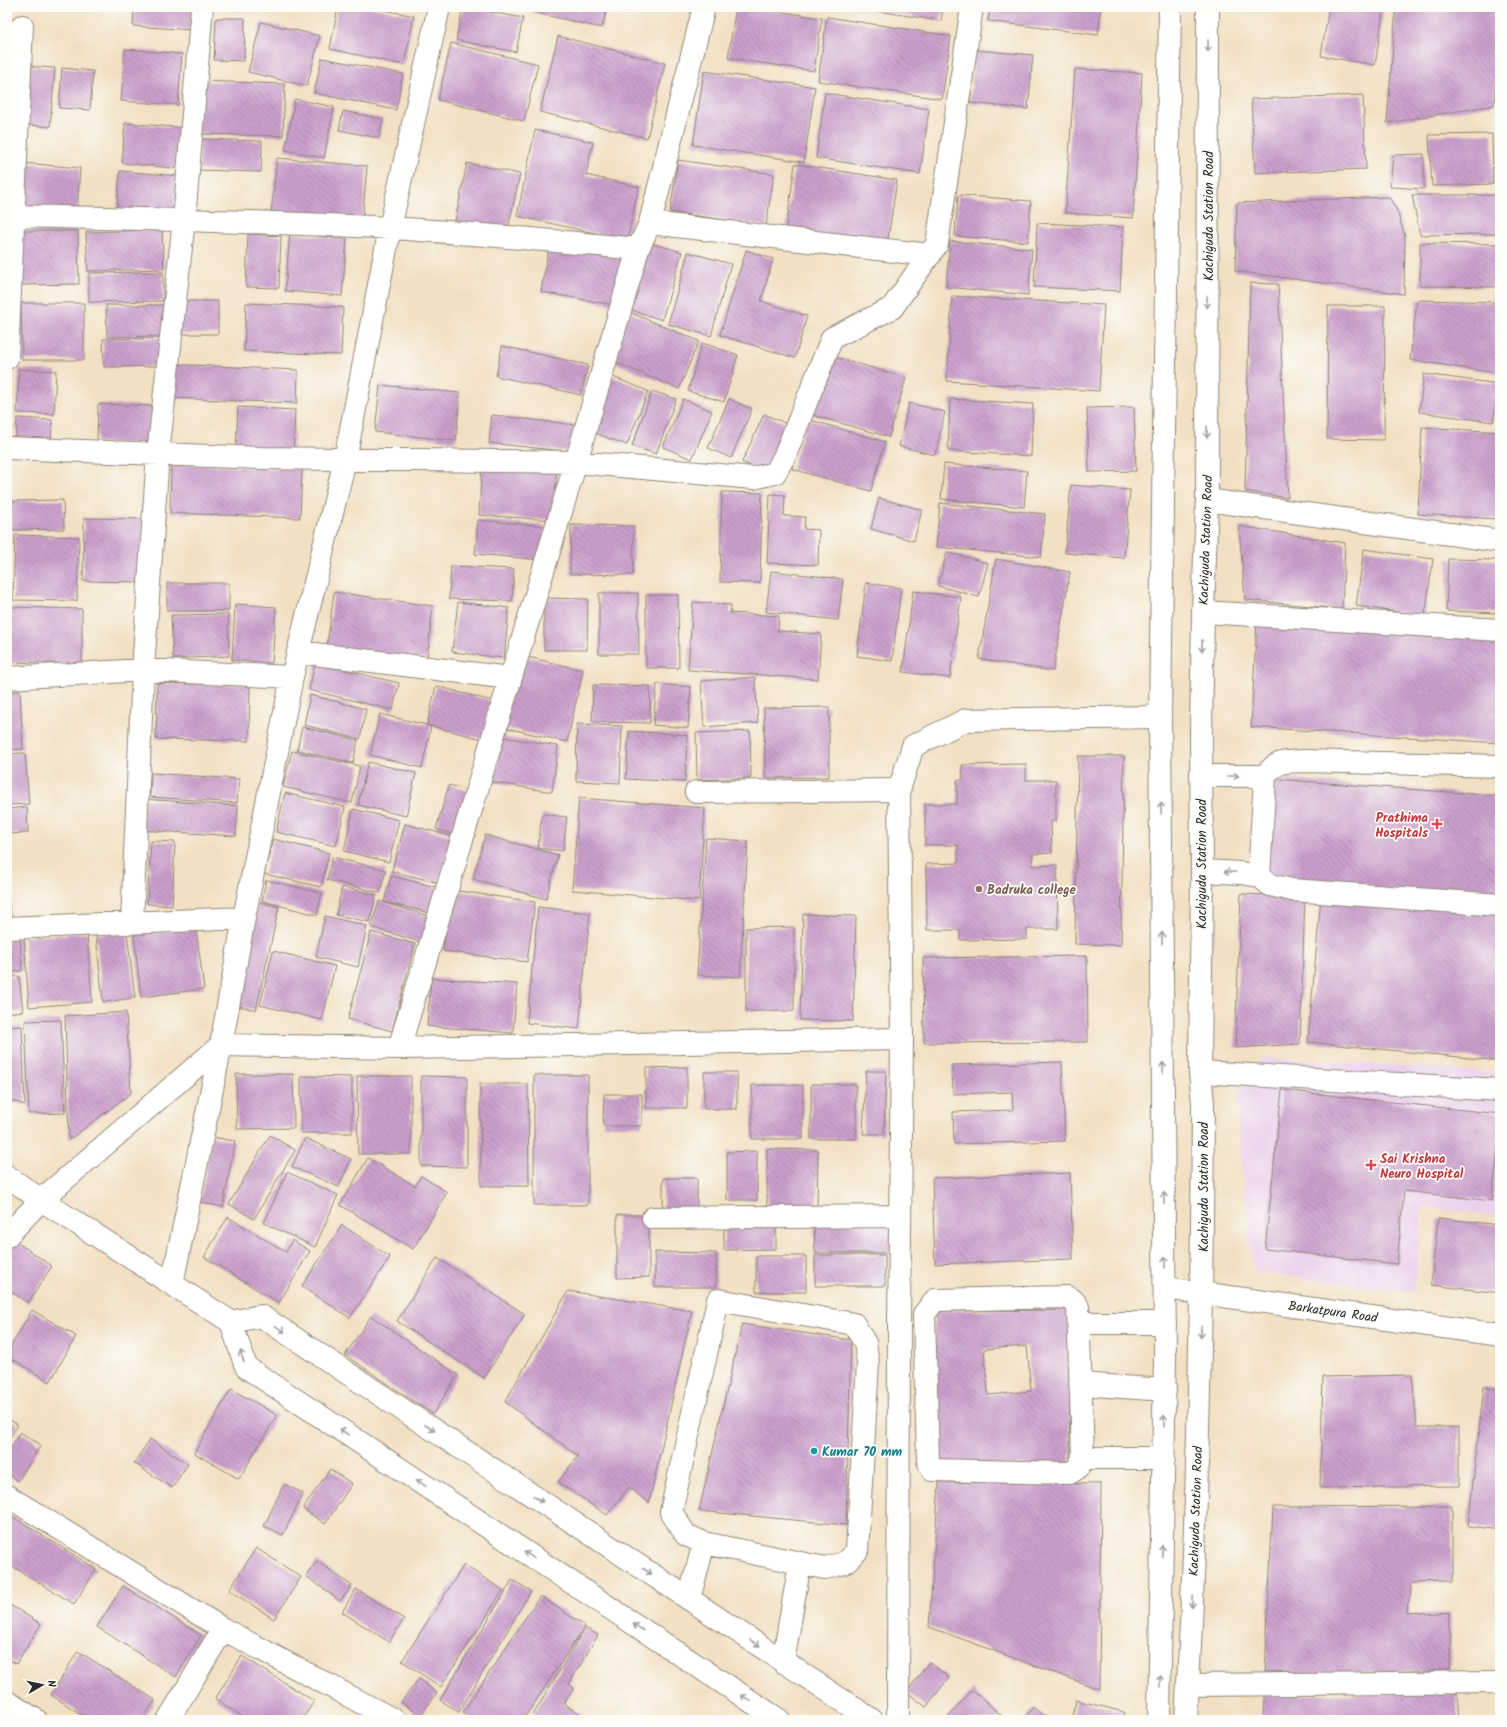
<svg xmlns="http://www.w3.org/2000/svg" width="1507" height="1727" viewBox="0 0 1507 1727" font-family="Kalam,sans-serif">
	<defs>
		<pattern id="building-back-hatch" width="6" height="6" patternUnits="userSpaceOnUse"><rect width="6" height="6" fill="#cb9fcc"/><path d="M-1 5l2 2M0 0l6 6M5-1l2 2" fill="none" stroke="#a582a6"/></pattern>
	</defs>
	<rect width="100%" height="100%" fill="#fdfcf7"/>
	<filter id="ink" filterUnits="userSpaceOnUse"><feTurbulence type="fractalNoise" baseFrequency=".025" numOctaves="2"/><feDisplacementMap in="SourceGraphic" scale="8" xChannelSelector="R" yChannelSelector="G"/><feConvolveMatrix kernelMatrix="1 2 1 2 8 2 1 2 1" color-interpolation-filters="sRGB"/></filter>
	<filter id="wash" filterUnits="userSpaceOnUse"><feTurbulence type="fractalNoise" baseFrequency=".012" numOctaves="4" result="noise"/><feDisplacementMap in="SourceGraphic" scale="16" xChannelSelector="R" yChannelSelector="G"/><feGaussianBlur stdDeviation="0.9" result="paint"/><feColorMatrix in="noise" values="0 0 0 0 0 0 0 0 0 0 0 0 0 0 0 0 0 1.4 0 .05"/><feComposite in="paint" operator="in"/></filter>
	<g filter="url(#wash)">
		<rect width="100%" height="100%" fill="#f1e0c3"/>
		<path fill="#ead1ec" d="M1261,1058L1385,1065L1500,1073V1216L1423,1207L1415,1292L1253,1272L1238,1124V1094Z"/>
		<g id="blocks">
			<path fill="url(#building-back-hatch)" fill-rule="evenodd" d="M134,7H194L192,30L133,26Z
				M222,7H257V11L222,9Z
				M338,7H370L414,16L404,65L330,49Z
				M463,7L523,18L516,52L456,40Z
				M533,7H607L602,28L532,12Z
				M736,7H750L822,18L814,71L728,58Z
				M852,7H943L941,21Z
				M990,7H1101L1098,35L988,21Z
				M1329,7H1384L1375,65L1321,56Z
				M1396,7H1474L1500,11L1494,105L1387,123Z
				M827,17L951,36L942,99L818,81Z
				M216,18H245L244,61L214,60Z
				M261,22L320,36L307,86L248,72Z
				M7,27H14V79H7Z
				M558,36L665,63L647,138L540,112Z
				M451,43L538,64L524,121L438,100Z
				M125,49L182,54L178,105L121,101Z
				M975,50L1033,55L1028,109L970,103Z
				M322,58L403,74L396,110L314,93Z
				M24,66L55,68L50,127L19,124Z
				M62,68L93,71L90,110L59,108Z
				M1075,69L1142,73L1133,218L1065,213Z
				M704,71L815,87L804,162L693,145Z
				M200,81L285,84L283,136L198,134Z
				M825,93L929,109L920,174L816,158Z
				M1363,95L1366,169L1255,173L1251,99Z
				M295,99L334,107L324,158L285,150Z
				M343,111L383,119L379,138L339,130Z
				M125,123L187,128L184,169L122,163Z
				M535,130L593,142L586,175L639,187L627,240L517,216Z
				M1492,134L1493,184L1432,186L1429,135Z
				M200,139L262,141L261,172L199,170Z
				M1424,154V189L1390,187L1393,155Z
				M277,158L367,166L362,222L271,213Z
				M678,160L774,174L766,226L670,212Z
				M23,163L80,168L77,211L20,206Z
				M467,163L520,174L507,233L455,222Z
				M795,164L897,180L887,245L786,230Z
				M120,171L179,176L176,215L117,210Z
				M958,195L1031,201L1028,242L955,236Z
				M1412,195H1500V234L1420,235Z
				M1389,197L1397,211L1405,236L1404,294L1235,271L1237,203Z
				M1037,223L1123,227L1120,291L1034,287Z
				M162,230L164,269L88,271L86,232Z
				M19,231H78L79,284L20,285Z
				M290,233L347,239L342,296L285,291Z
				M248,234L281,236L279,288L246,287Z
				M550,241L627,255L619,306L541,292Z
				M950,241L1032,249L1028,295L946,287Z
				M647,242L682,252L662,320L628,309Z
				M1420,243L1500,244V287L1420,286Z
				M746,250L773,259L761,301L807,316L795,358L720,335Z
				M688,252L731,264L711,336L668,324Z
				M163,272V301L89,302V273Z
				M1250,283L1278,284L1288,498L1245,491Z
				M952,296L1104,305L1099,391L947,381Z
				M1417,300L1500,302V350L1497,373L1410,360Z
				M178,301H218V334H178Z
				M21,303H84V360H22Z
				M246,303L343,307L341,355L244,351Z
				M106,305H164V336L107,337Z
				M1328,306H1385L1384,440L1327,439Z
				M629,312L699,341L679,389L609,360Z
				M162,338V366L104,367L103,339Z
				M702,343L738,355L724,402L688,391Z
				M502,346L588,365L581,395L496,376Z
				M826,354L906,378L889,437L809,414Z
				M169,364L298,370L297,403L168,398Z
				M19,369L56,371L54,414L17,413Z
				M1424,374L1499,384L1493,422L1419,412Z
				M613,377L648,391L627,445L592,432Z
				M380,385L460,393L456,441L375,432Z
				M652,391L676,399L656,454L632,446Z
				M683,399L712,411L692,459L663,447Z
				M729,399L752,409L731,458L708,448Z
				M950,399L1033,404L1031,456L948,451Z
				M909,403L945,412L935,455L899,446Z
				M98,404L155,406L153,444L97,442Z
				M238,407L295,410L293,452L236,448Z
				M1134,407L1136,471L1089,472L1087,408Z
				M764,414L787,424L765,473L742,462Z
				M492,415L576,425L573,452L489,443Z
				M17,418L52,420L51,444L16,442Z
				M807,419L885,442L871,491L792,469Z
				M1422,427L1500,432L1497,519L1418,514Z
				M171,464L302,469L300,518L170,513Z
				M482,464L557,469L553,520L479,515Z
				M944,464L1027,471L1024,507L941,499Z
				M1071,485L1130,490L1124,558L1065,553Z
				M722,492L762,493L760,583L720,582Z
				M770,494L785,495L784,516L805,517L804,529L819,530L818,565L767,563Z
				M879,498L922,510L914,541L871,529Z
				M63,500L64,529L11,530V501Z
				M940,503L1045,514L1041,557L936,547Z
				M84,518L143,519L142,582L83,581Z
				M478,520L545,526L542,560L475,554Z
				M571,525L634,526L633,575L570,574Z
				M1239,526L1345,543L1342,609L1245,600Z
				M15,535L79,537L77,601L13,600Z
				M1364,549L1433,559L1425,616L1356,606Z
				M947,552L988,563L979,597L938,586Z
				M996,559L1070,572L1053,671L979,659Z
				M1448,559L1500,560V613L1446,611Z
				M451,566L514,569L512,601L449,599Z
				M771,571L843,579L838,620L766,612Z
				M167,583H229V611H167Z
				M866,583L901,588L892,661L857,656Z
				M913,591L961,597L950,678L903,672Z
				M334,592L433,606L427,659L327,646Z
				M599,593H638L639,654H599Z
				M646,595H678L679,668H646Z
				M544,598L588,599L587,650H544Z
				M458,602L509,608L504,658L452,652Z
				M693,602L731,605L730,613L779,616L778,631L821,634L818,679L688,670Z
				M235,604L276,607L272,663L232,660Z
				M10,607L82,609V664L9,662Z
				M228,614L229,656L173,659L171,615Z
				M1257,621L1500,636V743L1251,727Z
				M519,655L583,670L567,742L502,727Z
				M315,663L399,683L393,710L309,690Z
				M755,677L758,723L704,727L701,681Z
				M157,683L250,685L249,741L156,739Z
				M657,684L691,687L688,728L653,725Z
				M593,685L650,686V723L592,722Z
				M436,686L492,701L482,739L427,725Z
				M20,691L23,749L7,750V692Z
				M310,695L366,709L360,739L304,725Z
				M829,707V777L765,778L764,708Z
				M380,714L431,726L422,768L370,755Z
				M577,724L622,726L620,783L576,781Z
				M302,727L358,740L353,763L297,750Z
				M629,731L687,735L685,782L626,779Z
				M750,731L751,778L697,780L696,733Z
				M498,736L558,746L552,792L491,782Z
				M292,751L360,766L352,803L283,787Z
				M25,753L29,804L7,805V754Z
				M1078,756H1124L1121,945L1075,944Z
				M368,762L416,773L406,816L358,805Z
				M1026,764V780H1056V821H1051L1052,853L1033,854L1032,866L1057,865L1058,929H1027V939L960,940V930H927L926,864L958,863V845H925V804H957V780H963L962,765Z
				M151,773L239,779L237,803L150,797Z
				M1274,779L1500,796V899L1267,881Z
				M449,785L469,791L456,835L436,829Z
				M285,793L345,807L336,846L276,832Z
				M579,798L705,808L699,901L572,890Z
				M144,799L238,806L236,836L141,830Z
				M27,807L28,833L7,834V809Z
				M353,809L399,820L389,862L344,851Z
				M542,814L567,817L563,851L538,848Z
				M405,824L451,836L439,883L392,871Z
				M485,835L558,855L546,899L473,879Z
				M706,838L748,841L740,977L697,975Z
				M273,839L329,853L321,887L264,874Z
				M151,841L175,842L172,906L147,904Z
				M332,857L386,870L380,893L327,880Z
				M391,876L440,888L434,914L384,902Z
				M266,880L322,893L317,915L262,901Z
				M342,887L376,895L370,922L336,915Z
				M7,890L11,918H7Z
				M452,890L535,902L527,962L443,951Z
				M1241,894L1305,896L1300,1044L1235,1048Z
				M1321,897L1500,913V1061L1308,1042Z
				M379,901L431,917L423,943L371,927Z
				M258,902L279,907L256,1010L234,1005Z
				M538,907L590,913L579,1029L527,1023Z
				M803,914L856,916L853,1021L800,1020Z
				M325,916L367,926L358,967L316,957Z
				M794,927V1011H746V928Z
				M196,928L204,989L141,997L134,935Z
				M127,932L135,998L103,1002L96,935Z
				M371,932L415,944L392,1031L348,1019Z
				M87,933L92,1002L29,1007L24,937Z
				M20,938L22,971L7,972V939Z
				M273,951L335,966L322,1020L260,1005Z
				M1087,956L1088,1042L924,1043L923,958Z
				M19,976L23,1011L7,1013V978Z
				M431,978L517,984L513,1033L427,1026Z
				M126,1012L131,1093L69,1140L65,1016Z
				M61,1020L65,1113L29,1114L25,1021Z
				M22,1026L25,1105L12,1101L7,1097V1027Z
				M1062,1062L1065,1141L954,1144L953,1112L1013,1110L1012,1092L953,1094L952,1065Z
				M687,1067V1108H646V1068Z
				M866,1071H886L884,1134H863Z
				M704,1072H737V1109H704Z
				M236,1074H293L294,1128L237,1129Z
				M534,1075H588V1205H534Z
				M301,1076L352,1077V1133H301Z
				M357,1076H411V1154H358Z
				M421,1076L467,1077V1167L421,1166Z
				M480,1084H528L529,1186H481Z
				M811,1084H856V1139H811Z
				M752,1085H803V1139H752Z
				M1282,1090L1500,1114V1131L1492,1201L1404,1191L1397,1264L1265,1249Z
				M604,1094H642V1126H603Z
				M270,1135L295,1150L254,1219L229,1204Z
				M212,1137L235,1141L223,1207L200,1202Z
				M305,1138L351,1159L339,1187L292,1167Z
				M767,1149L818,1150L817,1211H767Z
				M757,1151V1200H727V1152Z
				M368,1158L415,1186L421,1176L447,1192L413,1249L340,1205Z
				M287,1172L338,1195L315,1247L264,1223Z
				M1070,1173L1073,1259L935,1264L932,1178Z
				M663,1178H697V1214H663Z
				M617,1215H649V1277L617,1278Z
				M228,1217L286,1252L292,1240L310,1251L279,1303L204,1257Z
				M1438,1218L1500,1225V1293L1431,1285Z
				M814,1222H893V1253H815Z
				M724,1223H776V1249L724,1250Z
				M342,1225L390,1257L350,1318L302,1286Z
				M12,1239L52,1266L28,1303L7,1289V1246Z
				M655,1252L716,1253V1287H655Z
				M815,1255H885V1286H815Z
				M756,1256H806V1292H756Z
				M437,1258L525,1314L484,1378L397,1321Z
				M568,1291L692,1311L649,1503L629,1487L607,1515L558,1482L578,1456L505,1402Z
				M32,1310L76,1336L50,1382L7,1356V1353Z
				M1069,1310L1070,1465L935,1466L934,1311ZM1027,1346L1031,1391L988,1395L984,1349Z
				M371,1316L458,1375L433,1414L345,1355Z
				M742,1324L851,1340L846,1525L699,1511Z
				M1412,1375L1417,1427H1459V1486L1320,1488L1323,1377Z
				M1484,1387L1500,1389V1530L1468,1526Z
				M231,1389L277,1415L239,1479L194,1453Z
				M7,1418L18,1425L7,1442Z
				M20,1432L41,1445L18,1481L7,1473V1454Z
				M150,1439L188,1464L172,1488L134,1463Z
				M330,1469L352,1484L325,1524L303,1509Z
				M939,1482L1101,1484L1099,1689L929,1627Z
				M284,1484L303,1493L283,1535L264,1526Z
				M1452,1506V1582L1411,1583L1409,1615L1451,1612L1450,1670L1265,1676L1273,1507Z
				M12,1516L96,1569L74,1604L7,1563V1524Z
				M256,1548L301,1577L274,1619L229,1590Z
				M317,1561L352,1586L340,1601L306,1576Z
				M464,1565L503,1590L441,1687L402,1661Z
				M512,1580L531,1591L459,1712L440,1700Z
				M123,1586L201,1635L176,1677L97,1627Z
				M356,1589L404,1619L389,1642L342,1612Z
				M540,1596L585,1626L523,1720H474L463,1712Z
				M7,1603L41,1624L16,1664L7,1658Z
				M585,1628L598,1635L569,1684L574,1688L564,1704L584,1716L581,1720H530Z
				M78,1651L155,1700L143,1720H90L51,1695Z
				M242,1656L314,1701L302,1720H248L215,1699Z
				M929,1662L949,1678L926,1707L907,1692Z
				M419,1679L437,1693L420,1716L401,1702Z
				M972,1690L1001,1715L997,1720H946Z
				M1456,1694L1458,1720H1263L1264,1695Z
				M1076,1700L1124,1712L1122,1720H1071Z
				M1033,1707L1048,1720H1024Z"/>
		</g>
	</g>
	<g filter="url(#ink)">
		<use href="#blocks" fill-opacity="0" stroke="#8e8677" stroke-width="1"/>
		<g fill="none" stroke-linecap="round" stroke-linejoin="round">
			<g stroke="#8e8677" stroke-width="24">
				<path id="minor" d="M14,216C139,219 265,221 390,228C473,233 555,241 638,249L650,223L930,255
					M650,223L704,7
					M7,358L22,26
					M7,448L261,458L576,462L753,478L775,473L785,455L832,338L892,308L937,244L972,7
					M1207,500L1500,541
					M1203,612L1500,630
					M298,652L510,678
					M7,678L143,670L292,677
					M1201,776H1265
					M696,792L899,790
					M1202,871L1241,873L1259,876L1270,885L1292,890L1500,905
					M1259,876L1265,776C1277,760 1285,762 1304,761L1500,766
					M132,923L143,670L158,454L184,220L202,7
					M7,928L244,918
					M399,1048L576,462L638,249
					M1200,1072L1500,1090
					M653,1218L900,1216
					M7,1236L41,1200L221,1045L399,1048L902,1039
					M172,1284L221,1045L244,918L292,677L345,460L390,228L439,7
					M1067,1297L1073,1300L1078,1307L1083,1458L1078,1468L1070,1473L932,1470L928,1461L924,1314L935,1300Z
					M718,1300L854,1324L865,1343L868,1363L857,1551L844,1563L825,1568L704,1543L686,1535L671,1512Z
					M1079,1323H1165
					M1080,1384L1165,1390
					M1083,1458H1164
					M7,1496L223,1629L394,1720
					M689,1599L704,1543
					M783,1662L800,1563
					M1188,1685L1500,1682
					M7,1702L36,1720
					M168,1720L223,1629
					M898,1720L899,1324L902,1039L899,790L913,746L966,720L1160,717"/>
			</g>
			<g stroke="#8e8677" stroke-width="24">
				<path id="major" d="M7,1176L41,1200L231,1322L246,1367L779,1720
					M1165,1288L1500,1335
					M231,1322L261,1316L872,1720
					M1159,1720L1165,1357L1160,717L1170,7
					M1186,1720C1198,1514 1202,1309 1203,1103L1200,1072L1202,871L1201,732L1203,612L1207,500L1208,7"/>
			</g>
			<use href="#minor" stroke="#fff" stroke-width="22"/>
			<use href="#major" stroke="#fff" stroke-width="22"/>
		</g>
		<defs><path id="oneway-shaft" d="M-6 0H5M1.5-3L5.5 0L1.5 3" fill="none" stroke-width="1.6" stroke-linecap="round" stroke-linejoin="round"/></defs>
		<g stroke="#a0a0a0">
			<use href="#oneway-shaft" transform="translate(1208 46) rotate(90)"/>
			<use href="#oneway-shaft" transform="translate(1207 302) rotate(90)"/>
			<use href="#oneway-shaft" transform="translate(1207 432) rotate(90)"/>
			<use href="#oneway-shaft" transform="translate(1202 646) rotate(91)"/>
			<use href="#oneway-shaft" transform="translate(1233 776)"/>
			<use href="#oneway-shaft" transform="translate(1161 808) rotate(-91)"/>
			<use href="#oneway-shaft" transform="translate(1230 872) rotate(-177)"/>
			<use href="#oneway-shaft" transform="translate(1162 938) rotate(-91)"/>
			<use href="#oneway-shaft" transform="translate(1163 1068) rotate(-91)"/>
			<use href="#oneway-shaft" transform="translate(1164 1198) rotate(-91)"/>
			<use href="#oneway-shaft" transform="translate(1165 1262) rotate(-91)"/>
			<use href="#oneway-shaft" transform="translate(280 1329) rotate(34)"/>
			<use href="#oneway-shaft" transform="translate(1201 1332) rotate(92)"/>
			<use href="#oneway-shaft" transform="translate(242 1356) rotate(-108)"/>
			<use href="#oneway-shaft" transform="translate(1164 1421) rotate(-89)"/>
			<use href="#oneway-shaft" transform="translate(430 1428) rotate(33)"/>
			<use href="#oneway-shaft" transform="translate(344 1432) rotate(-147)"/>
			<use href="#oneway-shaft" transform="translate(421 1483) rotate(-146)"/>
			<use href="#oneway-shaft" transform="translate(538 1499) rotate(33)"/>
			<use href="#oneway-shaft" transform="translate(1162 1551) rotate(-89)"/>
			<use href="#oneway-shaft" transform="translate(529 1555) rotate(-146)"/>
			<use href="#oneway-shaft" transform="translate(647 1571) rotate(33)"/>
			<use href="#oneway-shaft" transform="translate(1192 1602) rotate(92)"/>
			<use href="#oneway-shaft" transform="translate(638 1627) rotate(-146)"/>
			<use href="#oneway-shaft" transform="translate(755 1643) rotate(34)"/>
			<use href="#oneway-shaft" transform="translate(1160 1681) rotate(-89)"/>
			<use href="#oneway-shaft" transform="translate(746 1698) rotate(-146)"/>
		</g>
	</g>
	<g fill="#e0444e" stroke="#fdfcf7" stroke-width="1.5">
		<path d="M1435 818h4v4h4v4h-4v4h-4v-4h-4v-4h4z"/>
		<path d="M1369 1159h4v4h4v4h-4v4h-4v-4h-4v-4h4z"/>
	</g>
	<circle fill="#8d6e63" stroke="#fdfcf7" stroke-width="1.5" cx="979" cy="889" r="4"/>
	<circle fill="#0f9aa8" stroke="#fdfcf7" stroke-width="1.5" cx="814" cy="1451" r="4"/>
	<g text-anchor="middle" stroke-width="3.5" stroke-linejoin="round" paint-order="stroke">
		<g font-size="13" fill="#2b2b2b" stroke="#fdfcf7">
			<text transform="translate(1208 216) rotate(-90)" y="5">Kachiguda Station Road</text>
			<text transform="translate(1205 540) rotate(-88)" y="5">Kachiguda Station Road</text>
			<text transform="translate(1201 864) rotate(-90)" y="5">Kachiguda Station Road</text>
			<text transform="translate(1203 1187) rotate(-90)" y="5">Kachiguda Station Road</text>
			<text transform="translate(1333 1311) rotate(8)" y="5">Barkatpura Road</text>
			<text transform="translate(1195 1511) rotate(-88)" y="5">Kachiguda Station Road</text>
		</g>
		<g font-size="13" font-weight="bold" fill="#be3a42" stroke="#fdfcf7" text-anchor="end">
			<text x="1428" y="822">Prathima<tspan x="1428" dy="15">Hospitals</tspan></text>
			<text x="1380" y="1163" text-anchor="start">Sai Krishna<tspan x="1380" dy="15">Neuro Hospital</tspan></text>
		</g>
		<g font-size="13" font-weight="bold" fill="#785e54" stroke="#fdfcf7" text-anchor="start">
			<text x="987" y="894">Badruka college</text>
		</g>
		<g font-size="13" font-weight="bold" fill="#0d838f" stroke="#fdfcf7" text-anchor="start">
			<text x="822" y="1456">Kumar 70 mm</text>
		</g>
	</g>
	<rect width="1507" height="1727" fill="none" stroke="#fdfcf7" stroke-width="24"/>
	<g transform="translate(42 1685) rotate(81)" stroke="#fdfcf7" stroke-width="3" paint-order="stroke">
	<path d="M0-3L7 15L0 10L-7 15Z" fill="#2b2b2b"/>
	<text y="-6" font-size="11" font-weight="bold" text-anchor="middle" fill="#2b2b2b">N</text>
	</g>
</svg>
